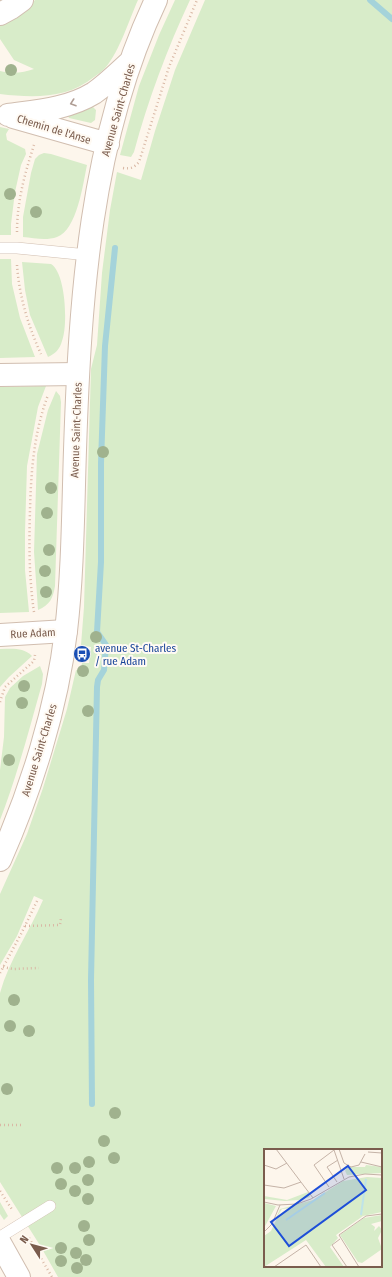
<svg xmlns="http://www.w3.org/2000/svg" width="392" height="1277" viewBox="0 0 392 1277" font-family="'Fira Sans Condensed',sans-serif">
	<rect width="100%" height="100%" fill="#fdf6ec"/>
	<path fill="#d8ecc9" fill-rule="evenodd" d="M35,0H138C129,20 120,50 106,67C103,71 98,74 94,77C67,99 33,98 0,94V71C12,74 23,73 34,69L14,60L0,39V22L29,6Z
		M175,0H190C167,49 148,100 134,152L131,157L120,155L139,86L159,35Z
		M205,0H392V1277H58L41,1247L0,1182V993C9,960 30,931 43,900L34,896L17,936L0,965V894L27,834L43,788L67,709L76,670L80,671L82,663H89L91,647L81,645L84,607L91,369L97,345L102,273L110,210L117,172L141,180L155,131L175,70ZM265,1150H381V1266H265Z
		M93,107L96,110L95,120L91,123L69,118L68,116Z
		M0,127L9,129L6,134L7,140L25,149L26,154L21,165L15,192L11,224V235H0Z
		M44,153L51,154L87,165C83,184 77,230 57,237C46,241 34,238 23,237V217L31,173L35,159L39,155Z
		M0,259H11L12,284L20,318L35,357L0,358Z
		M22,262L51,264C66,273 68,326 62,341C60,349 55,354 48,357L30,315L25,290Z
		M46,386L38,407L27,466L25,532V570L29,612L0,613V387Z
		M56,391L60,396L61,402L55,586C53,598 50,605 38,610L34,552L37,454L48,410Z
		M0,649C12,649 23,647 32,656L9,677L0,687Z
		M40,666L43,674L42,684C29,730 17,776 0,820V770L4,737L5,697L10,688L23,676Z
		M0,1202L8,1216L4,1220L0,1214Z"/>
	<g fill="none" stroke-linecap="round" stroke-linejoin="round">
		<path stroke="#a5d3da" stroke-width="6" d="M370,0L392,19
			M92,1104L91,980L97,687L98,680L104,670L106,645L97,632L101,562V463L105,346L115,248"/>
		<g stroke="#d1beb0" stroke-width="12">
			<path id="service" d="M0,248H17L88,255
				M0,1237L50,1206"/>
		</g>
		<g stroke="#d1beb0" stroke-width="24">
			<path id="minor" d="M0,14L11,8L22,0
				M0,375L78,374
				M0,635L66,631"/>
		</g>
		<g stroke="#d1beb0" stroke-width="24">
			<path id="tertiary" d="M8,115C37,111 68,109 94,93C107,84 119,72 131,61
				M13,117L108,144
				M0,860C31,790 57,708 66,631C73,571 73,510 75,450C80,299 90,139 156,0
				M0,1243L19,1277"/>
		</g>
		<path stroke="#d9b8a5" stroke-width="2.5" stroke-dasharray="1 3" stroke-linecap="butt" d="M123,168C130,169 134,168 139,162L169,67L197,0
			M17,232C17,201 25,173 34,145
			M17,265C19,295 28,326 41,354
			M34,612C29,578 29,544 30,510C31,471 34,432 48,395
			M0,702L5,687L34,661L35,655
			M25,926L60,925L61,918
			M3,967L13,969L39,968
			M0,973L21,934L38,899
			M0,1125H21
			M0,1191L13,1211
			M29,1238L52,1277"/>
		<use href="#service" stroke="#fff" stroke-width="11"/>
		<use href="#minor" stroke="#fff" stroke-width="22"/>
		<use href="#tertiary" stroke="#fff" stroke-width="22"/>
	</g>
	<g fill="#a0b28e">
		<circle cx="11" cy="70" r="6"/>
		<circle cx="10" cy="194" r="6"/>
		<circle cx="36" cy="212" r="6"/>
		<circle cx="103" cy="452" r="6"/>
		<circle cx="51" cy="488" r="6"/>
		<circle cx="47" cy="513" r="6"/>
		<circle cx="49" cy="550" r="6"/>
		<circle cx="45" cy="571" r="6"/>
		<circle cx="46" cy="592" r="6"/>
		<circle cx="96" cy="637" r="6"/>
		<circle cx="83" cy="671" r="6"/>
		<circle cx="24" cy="686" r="6"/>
		<circle cx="22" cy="703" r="6"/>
		<circle cx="88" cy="711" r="6"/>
		<circle cx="9" cy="760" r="6"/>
		<circle cx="14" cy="1000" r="6"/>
		<circle cx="10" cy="1026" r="6"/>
		<circle cx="29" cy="1031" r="6"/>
		<circle cx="7" cy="1089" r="6"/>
		<circle cx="115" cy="1113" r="6"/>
		<circle cx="104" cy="1141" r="6"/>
		<circle cx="114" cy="1158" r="6"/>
		<circle cx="89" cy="1162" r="6"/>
		<circle cx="57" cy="1168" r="6"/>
		<circle cx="75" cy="1168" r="6"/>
		<circle cx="88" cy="1180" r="6"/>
		<circle cx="61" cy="1184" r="6"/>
		<circle cx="75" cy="1191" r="6"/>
		<circle cx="88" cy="1199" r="6"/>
		<circle cx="84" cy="1226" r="6"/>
		<circle cx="89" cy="1240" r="6"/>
		<circle cx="61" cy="1248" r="6"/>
		<circle cx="76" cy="1253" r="6"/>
		<circle cx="86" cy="1260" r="6"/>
		<circle cx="61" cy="1261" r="6"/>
		<circle cx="77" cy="1268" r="6"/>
	</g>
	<defs><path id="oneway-chevron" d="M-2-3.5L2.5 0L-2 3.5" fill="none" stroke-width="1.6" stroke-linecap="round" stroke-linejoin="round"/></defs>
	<use stroke="#af9d94" href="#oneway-chevron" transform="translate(73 103) rotate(161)"/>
	<defs>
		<g id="bus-disc" transform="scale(0.9)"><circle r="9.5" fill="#1a4fb4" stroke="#fffaf3"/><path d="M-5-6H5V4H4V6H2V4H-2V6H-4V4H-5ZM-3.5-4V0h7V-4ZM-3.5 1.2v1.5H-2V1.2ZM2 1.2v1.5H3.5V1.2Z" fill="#fff"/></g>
	</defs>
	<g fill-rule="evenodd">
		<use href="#bus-disc" x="82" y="654"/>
	</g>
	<g text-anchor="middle" stroke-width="4" stroke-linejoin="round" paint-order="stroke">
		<g font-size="11" fill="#7a5c4d" stroke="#fffaf3">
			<text transform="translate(118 110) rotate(-74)" y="4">Avenue Saint-Charles</text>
			<text transform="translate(54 129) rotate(17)" y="4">Chemin de l'Anse</text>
			<text transform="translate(76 430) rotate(-88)" y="4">Avenue Saint-Charles</text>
			<text transform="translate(33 633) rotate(-3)" y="4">Rue Adam</text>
			<text transform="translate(39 750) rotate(-73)" y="4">Avenue Saint-Charles</text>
		</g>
		<g font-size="11" fill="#164399" stroke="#fffaf3" text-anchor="start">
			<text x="95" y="652">avenue St-Charles<tspan x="95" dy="13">/ rue Adam</tspan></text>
		</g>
	</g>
	<g transform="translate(264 1149)">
		<rect width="118" height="118" fill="#fdf6ec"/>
		<path d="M74,7L81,22L83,18H101L102,16L118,18V24L83,26ZM103,28L118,29V63L99,67L72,86L74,89L66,98L80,118H62L42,91L0,118V87L7,82L14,67L28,59L18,60L11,71L16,60L49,51L79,32ZM44,43L46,48L35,51L21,52L0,50V47L23,51ZM0,54L12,57L0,79ZM118,66V72L107,75L111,78L110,82L115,77L118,81L114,89L118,100L98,114L94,113L76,86L100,69Z" fill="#d8ecc9"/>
		<path fill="none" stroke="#bfe3e8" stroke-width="2" d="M97,66L102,30M22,71L61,44"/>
		<path fill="none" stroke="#c5b3a7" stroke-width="1" d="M12,0L49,49M75,0L80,14L87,18L95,16L101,5M70,1L80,30M104,3L118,4M97,13L118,18M0,16L12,20L23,14M73,33L63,18L74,11M0,36L20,39L37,33M65,38L50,16L70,1M0,53L14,56L33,55L47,50L85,28L101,25L118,26M0,83L8,75L16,56M76,90L68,96L83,118M10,118L42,96L57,118M95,118L75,86L102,67L118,65"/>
		<path fill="#1d4ed8" fill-opacity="0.15" stroke="#1d4ed8" stroke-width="2" d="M84,17L102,41L25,97L7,73Z"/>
		<rect width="118" height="118" fill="none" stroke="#7a5c4d" stroke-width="2"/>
	</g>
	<g transform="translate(32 1245) rotate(306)" stroke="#fffaf3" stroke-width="3" paint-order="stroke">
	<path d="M0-3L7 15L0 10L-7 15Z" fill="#7a5c4d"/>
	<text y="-6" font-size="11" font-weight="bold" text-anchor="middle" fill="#7a5c4d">N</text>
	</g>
</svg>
